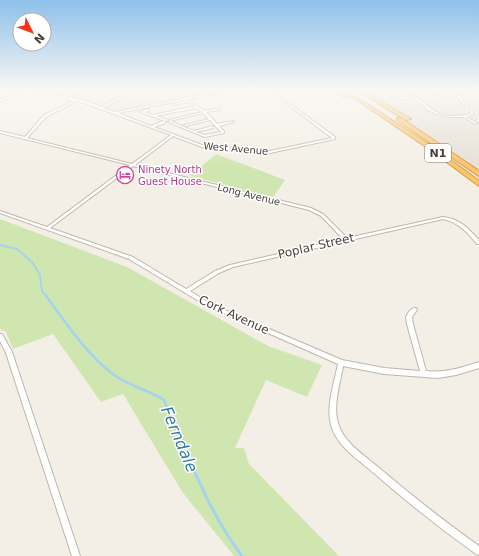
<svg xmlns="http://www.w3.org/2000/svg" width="479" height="556" viewBox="0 0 479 556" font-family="'DejaVu Sans',sans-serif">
	<rect width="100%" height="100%" fill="#f3efe6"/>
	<path fill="#e6e0d5" d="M24,90H237L117,113L66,98Z
		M357,90H479V179Z"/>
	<path fill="#d0e6b0" d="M216,154L285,180L273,197L190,176Z
		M0,219L127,267L268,346L322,365L307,397L266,380L235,448H244L249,464L339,556H234L183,493L123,394L101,402L53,334L13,349L6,332L0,329Z"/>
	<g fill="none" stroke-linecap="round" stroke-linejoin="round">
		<path stroke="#a4d3ee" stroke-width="2" d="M0,245L17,249L32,262L40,275L42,291L47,297"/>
		<path stroke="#a4d3ee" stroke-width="2.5" d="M46,296C66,323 87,355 114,375C129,386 149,390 164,400L168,410"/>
		<path stroke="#a4d3ee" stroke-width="3" d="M168,409C190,460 208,511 242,556"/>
		<g stroke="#beb6a9" stroke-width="2">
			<path id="minor" d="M24,90H29L68,98L85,90H87V91L70,98L86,101L101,107L134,90H136V91L103,108L115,112L183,99L180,94L184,90H186L182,94L185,98L232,90L231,91L118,113L151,126L163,121H165V123L154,127L202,145L270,151L332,138L269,90H271L335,137V139L270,153L202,147L173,136L135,165L311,208L323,214L347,238L443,217C460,219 468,228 479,240V244H477C468,233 458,222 443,219L233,267L219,273L190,291L211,304L342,360L384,368L420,371L407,324L406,317C408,313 411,307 416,308L417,310L412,317L413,324L426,371C445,373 461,368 479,362V368L456,375L438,378L384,374L343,366C340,385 332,407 339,426C345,443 365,456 378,467C411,495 444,521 479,546V555L476,554C441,529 408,503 375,474C359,460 337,447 331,425C326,405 334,384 338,364L207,306L129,259L0,213V211L47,227L130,165L0,133V131L25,137L44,115L74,101L27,91L0,102V100L24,91ZM77,101L84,103L171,135L132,164L27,138L46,117ZM133,166L309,210L321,216L343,239L230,265L215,271L186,289L133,257L50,228Z
				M415,90H418L461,96L463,101L473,109V115L466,117L477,123L475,124L464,117H450L437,114L428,110L419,101L414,98H408L396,100L395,99C403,96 414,94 422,101C426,104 429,108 434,111C444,117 459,117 471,114V109L461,102L459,98Z
				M462,90H473L475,93L472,102L470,101L473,93L472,92Z
				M189,100L204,111L219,108V110L206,112L217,124L233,121L234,122L219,126L224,131V133L205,137L168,122L170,121L194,131L213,126V128L196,132L205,135L221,132L210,120L185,126L184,125L209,119L203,113L170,121L169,120L202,112L196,108L156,116L166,119V121H165L140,112L148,109H149V111L144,112L153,115L195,106L189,102L173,105L172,104Z
				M0,334H2L12,352L80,556H72L6,353L0,341Z"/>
		</g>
		<g stroke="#d9993a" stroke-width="2">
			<path id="motorway" d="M332,90H336L349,97L345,98Z
				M342,90H346L433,147L479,181V186L429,149Z
				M357,90H361L411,119L406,120Z
				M397,118H401L479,171V176L397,120Z"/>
		</g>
		<use href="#minor" fill="#fff" fill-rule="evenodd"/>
		<use href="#motorway" fill="#fac56b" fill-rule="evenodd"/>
	</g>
	<linearGradient id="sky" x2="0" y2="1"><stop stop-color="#8dc0ea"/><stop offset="0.54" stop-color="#faf8f4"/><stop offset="1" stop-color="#faf8f4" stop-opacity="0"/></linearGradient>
	<rect width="479" height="167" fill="url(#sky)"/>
	<defs>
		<g id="hotel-ring" transform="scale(0.9)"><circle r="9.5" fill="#fff" stroke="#d1479c" stroke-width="1.5"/><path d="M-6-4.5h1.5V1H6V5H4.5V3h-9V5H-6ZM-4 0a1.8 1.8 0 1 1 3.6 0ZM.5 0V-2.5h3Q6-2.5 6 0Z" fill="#d1479c"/></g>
	</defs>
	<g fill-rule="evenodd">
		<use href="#hotel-ring" x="125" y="175"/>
	</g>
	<g text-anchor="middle" stroke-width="3" stroke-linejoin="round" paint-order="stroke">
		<g font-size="10" fill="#453f36" stroke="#fff">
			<text transform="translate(236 148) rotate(5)" y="4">West Avenue</text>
			<text transform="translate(249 194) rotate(14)" y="4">Long Avenue</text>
		</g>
		<g font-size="10" fill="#b23c85" stroke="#fff" text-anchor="start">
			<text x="138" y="173">Ninety North<tspan x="138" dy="12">Guest House</tspan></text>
		</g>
		<rect fill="#fff" stroke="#7d7972" stroke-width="1" x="425" y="144" width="26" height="18" rx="3"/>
		<g font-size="11" font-weight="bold" fill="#453f36">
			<text x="438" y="157">N1</text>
		</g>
		<g font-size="12" fill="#453f36" stroke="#fff">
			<text transform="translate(316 246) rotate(-13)" y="4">Poplar Street</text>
			<text transform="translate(234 315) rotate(25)" y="4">Cork Avenue</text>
		</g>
		<g font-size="16" font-style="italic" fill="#3079a6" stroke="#fff">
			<text transform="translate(180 439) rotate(67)" y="6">Ferndale</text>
		</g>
	</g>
	<g transform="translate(32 32) rotate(132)"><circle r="19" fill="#ffffff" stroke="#b5b2af"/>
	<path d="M0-3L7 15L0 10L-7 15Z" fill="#f4351c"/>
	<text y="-6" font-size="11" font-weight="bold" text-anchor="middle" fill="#453f36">N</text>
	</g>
</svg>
